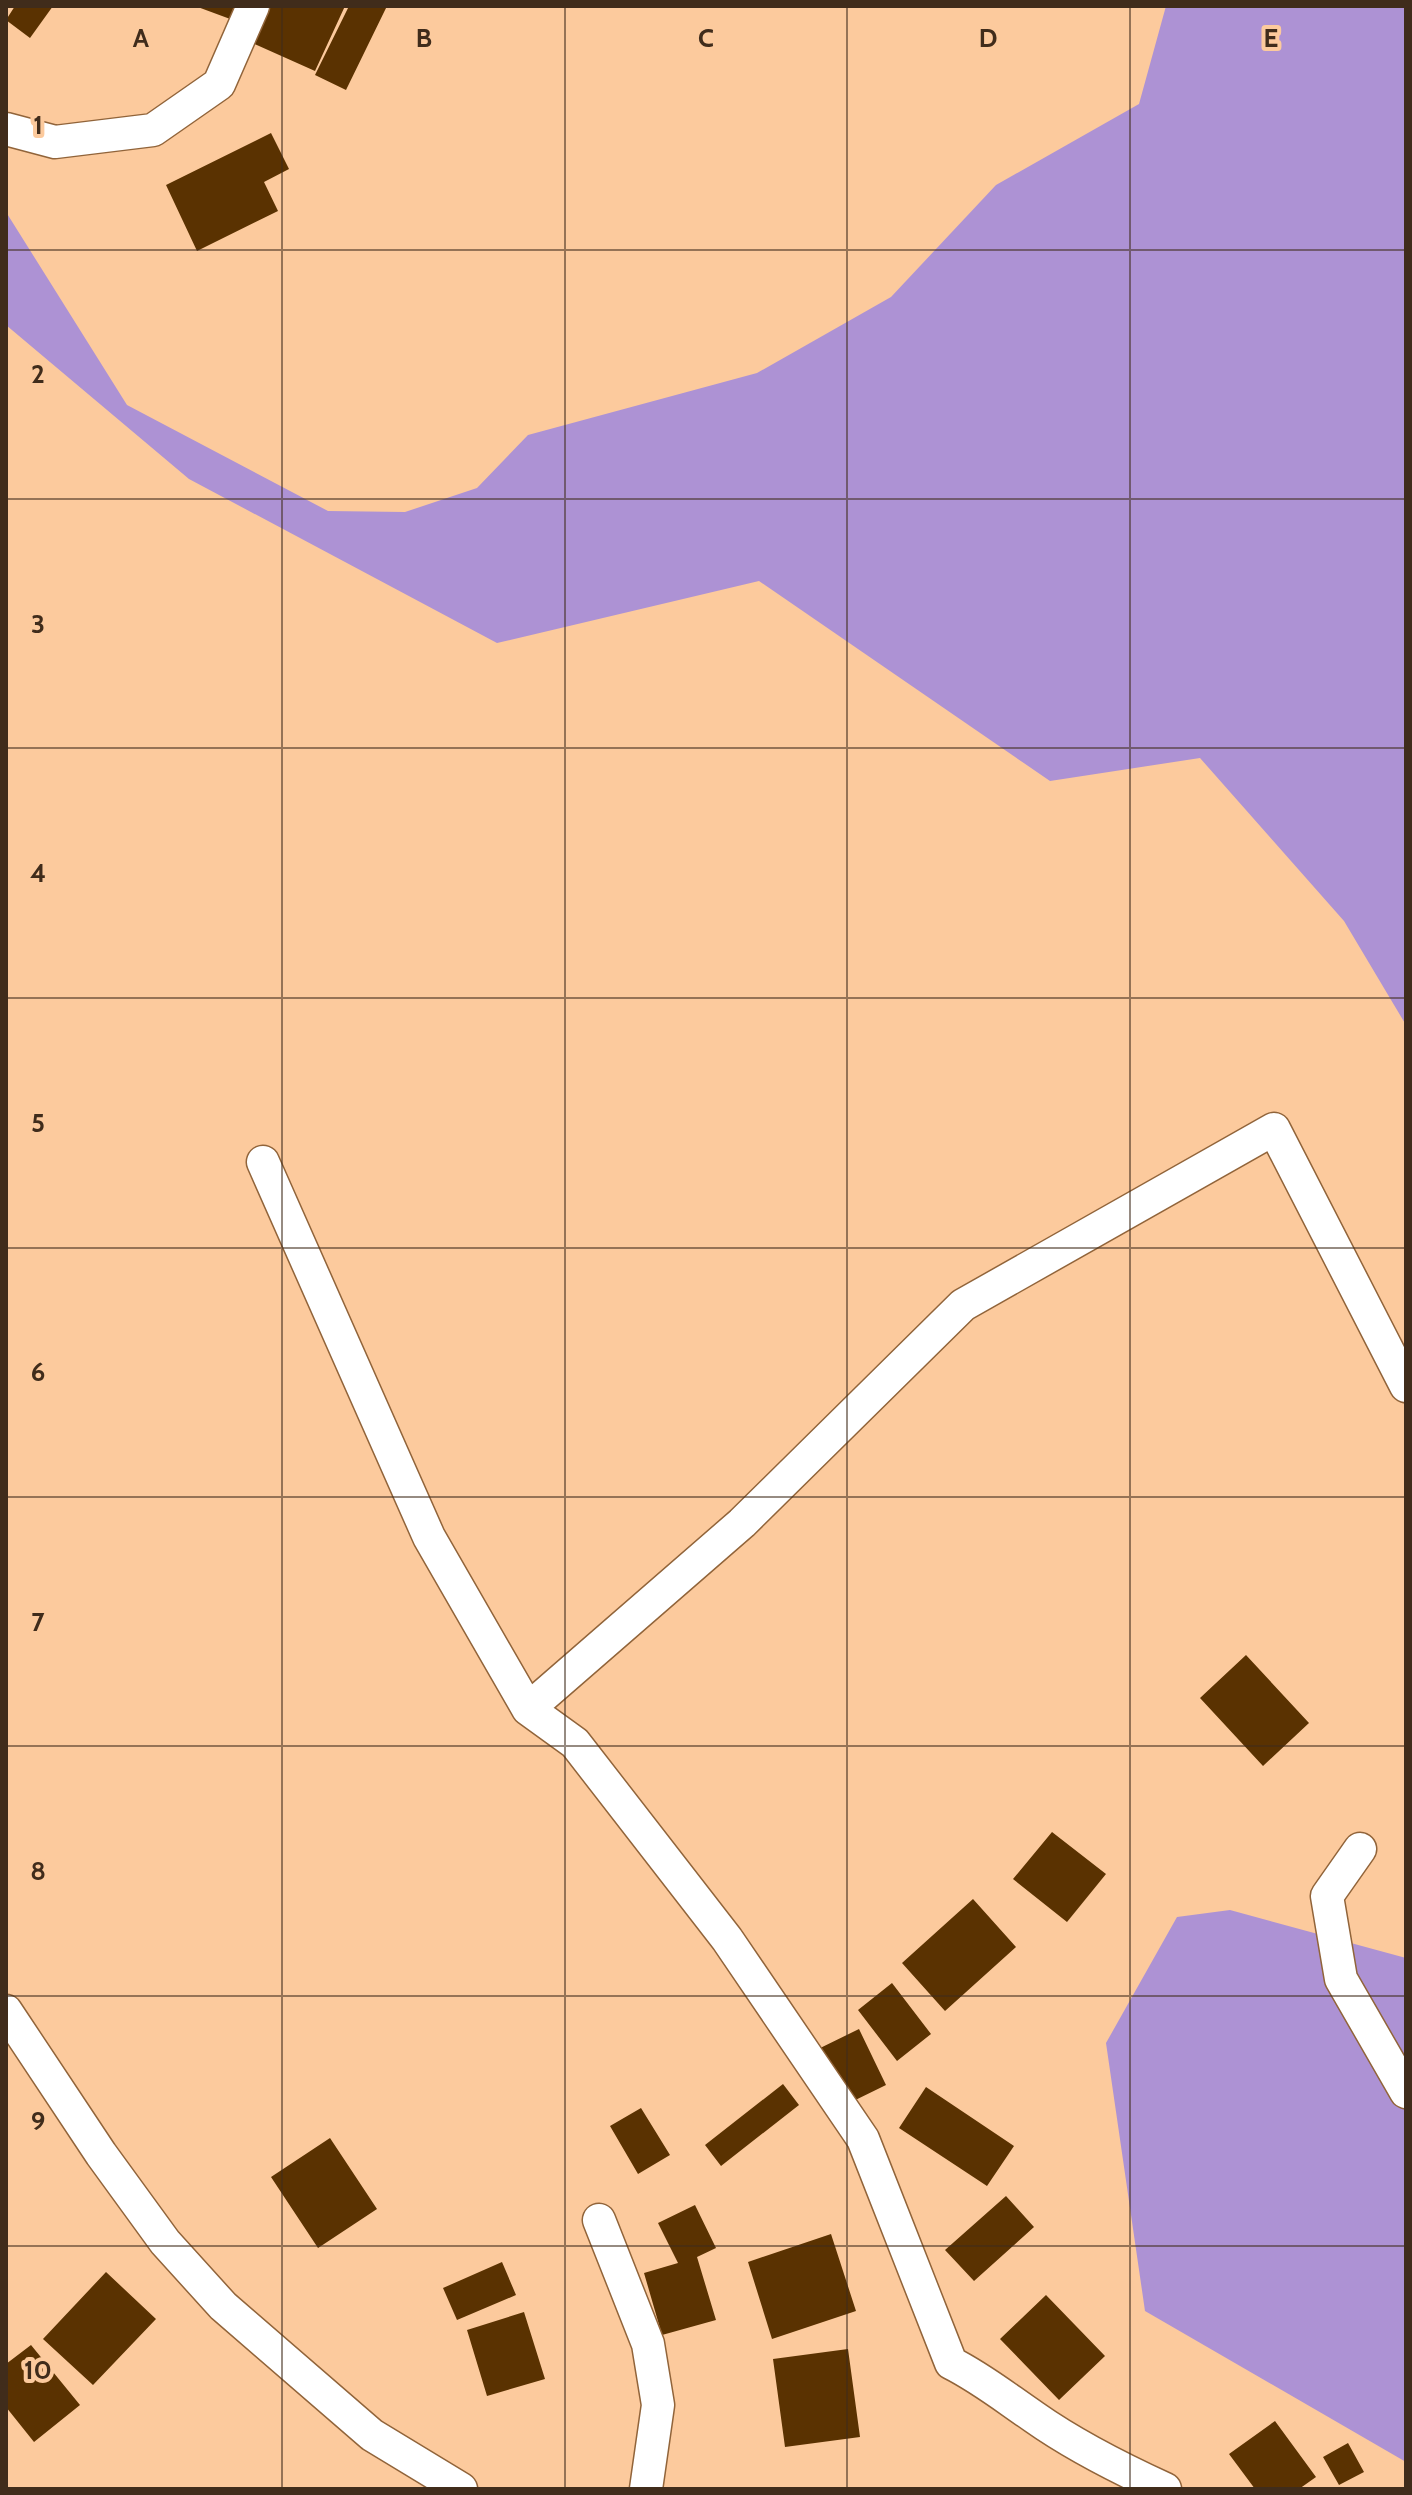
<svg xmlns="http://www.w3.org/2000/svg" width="1412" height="2495" viewBox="0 0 1412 2495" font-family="Cabin,sans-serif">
	<rect width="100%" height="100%" fill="#fcca9d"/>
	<path fill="#ad92d4" d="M1166,6H1406V1025L1344,921L1200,758L1050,781L759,581L497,643L189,479L6,325V212L127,405L328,511L405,512L477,488L528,435L757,373L891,297L996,185L1139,104Z
		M1230,1910L1406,1958V2462L1145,2311L1106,2043L1177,1917Z"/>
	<path fill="#5a3201" d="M15,6H53L30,38L6,20Z
		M195,6H247L241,23Z
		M267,6H345L315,71L250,42Z
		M349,6H387L346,90L315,75Z
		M271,133L289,169L264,182L278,211L197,251L166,185Z
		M1246,1655L1309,1723L1263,1766L1200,1698Z
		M1052,1832L1106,1874L1067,1922L1013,1879Z
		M973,1899L1016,1947L945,2011L902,1963Z
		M892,1983L931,2034L897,2061L858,2010Z
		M859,2029L886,2085L837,2109L810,2053Z
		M783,2084L799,2105L721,2166L705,2145Z
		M926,2087L1014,2146L987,2186L899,2128Z
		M641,2108L670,2155L638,2174L610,2126Z
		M330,2138L377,2209L318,2248L271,2177Z
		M1006,2196L1034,2227L974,2281L945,2250Z
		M695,2205L716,2248L697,2257L716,2320L662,2335L644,2273L678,2263L658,2223Z
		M831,2234L856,2311L772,2339L748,2262Z
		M502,2262L516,2295L457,2320L443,2288Z
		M106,2272L156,2319L93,2385L43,2339Z
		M1046,2295L1105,2356L1059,2400L1000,2339Z
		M524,2312L545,2379L487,2396L467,2330Z
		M31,2345L80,2405L34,2442L6,2407V2364Z
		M848,2349L860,2437L785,2447L773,2359Z
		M1275,2421L1316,2477L1299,2489H1255L1229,2454Z
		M1348,2443L1364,2472L1339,2485L1323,2457Z"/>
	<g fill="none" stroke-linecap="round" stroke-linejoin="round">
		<g stroke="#91643a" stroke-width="35">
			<path id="street" d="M6,129L55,142L153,130L219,84L253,6
				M263,1162L429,1537L528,1709L575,1743L727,1939L863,2139L951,2363C981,2378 1006,2398 1034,2417C1075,2446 1119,2468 1165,2489
				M528,1709L742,1523L963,1305L1274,1129L1406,1386
				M1360,1849L1327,1896L1341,1979L1406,2092
				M6,2011L101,2154L165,2242L223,2306L372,2435L461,2489
				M599,2220L648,2344L658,2405L646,2489"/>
		</g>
		<use href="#street" stroke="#fff" stroke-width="32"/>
	</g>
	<path fill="none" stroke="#402c1b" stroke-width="2" stroke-opacity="0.55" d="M282,6V2489M565,6V2489M847,6V2489M1130,6V2489M6,250H1406M6,499H1406M6,748H1406M6,998H1406M6,1248H1406M6,1497H1406M6,1746H1406M6,1996H1406M6,2246H1406"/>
	<g font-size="26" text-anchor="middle" font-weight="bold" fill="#402c1b" stroke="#fcca9d" stroke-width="8" stroke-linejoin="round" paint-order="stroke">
		<text x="141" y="47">A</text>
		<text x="424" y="47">B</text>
		<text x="706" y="47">C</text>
		<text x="988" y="47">D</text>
		<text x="1271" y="47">E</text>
		<text x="38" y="134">1</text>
		<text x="38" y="383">2</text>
		<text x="38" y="633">3</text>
		<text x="38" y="882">4</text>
		<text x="38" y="1132">5</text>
		<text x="38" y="1381">6</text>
		<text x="38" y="1631">7</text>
		<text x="38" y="1880">8</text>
		<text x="38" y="2130">9</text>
		<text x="38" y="2379">10</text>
	</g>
	<rect width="1412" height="2495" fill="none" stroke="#402c1b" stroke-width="16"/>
</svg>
